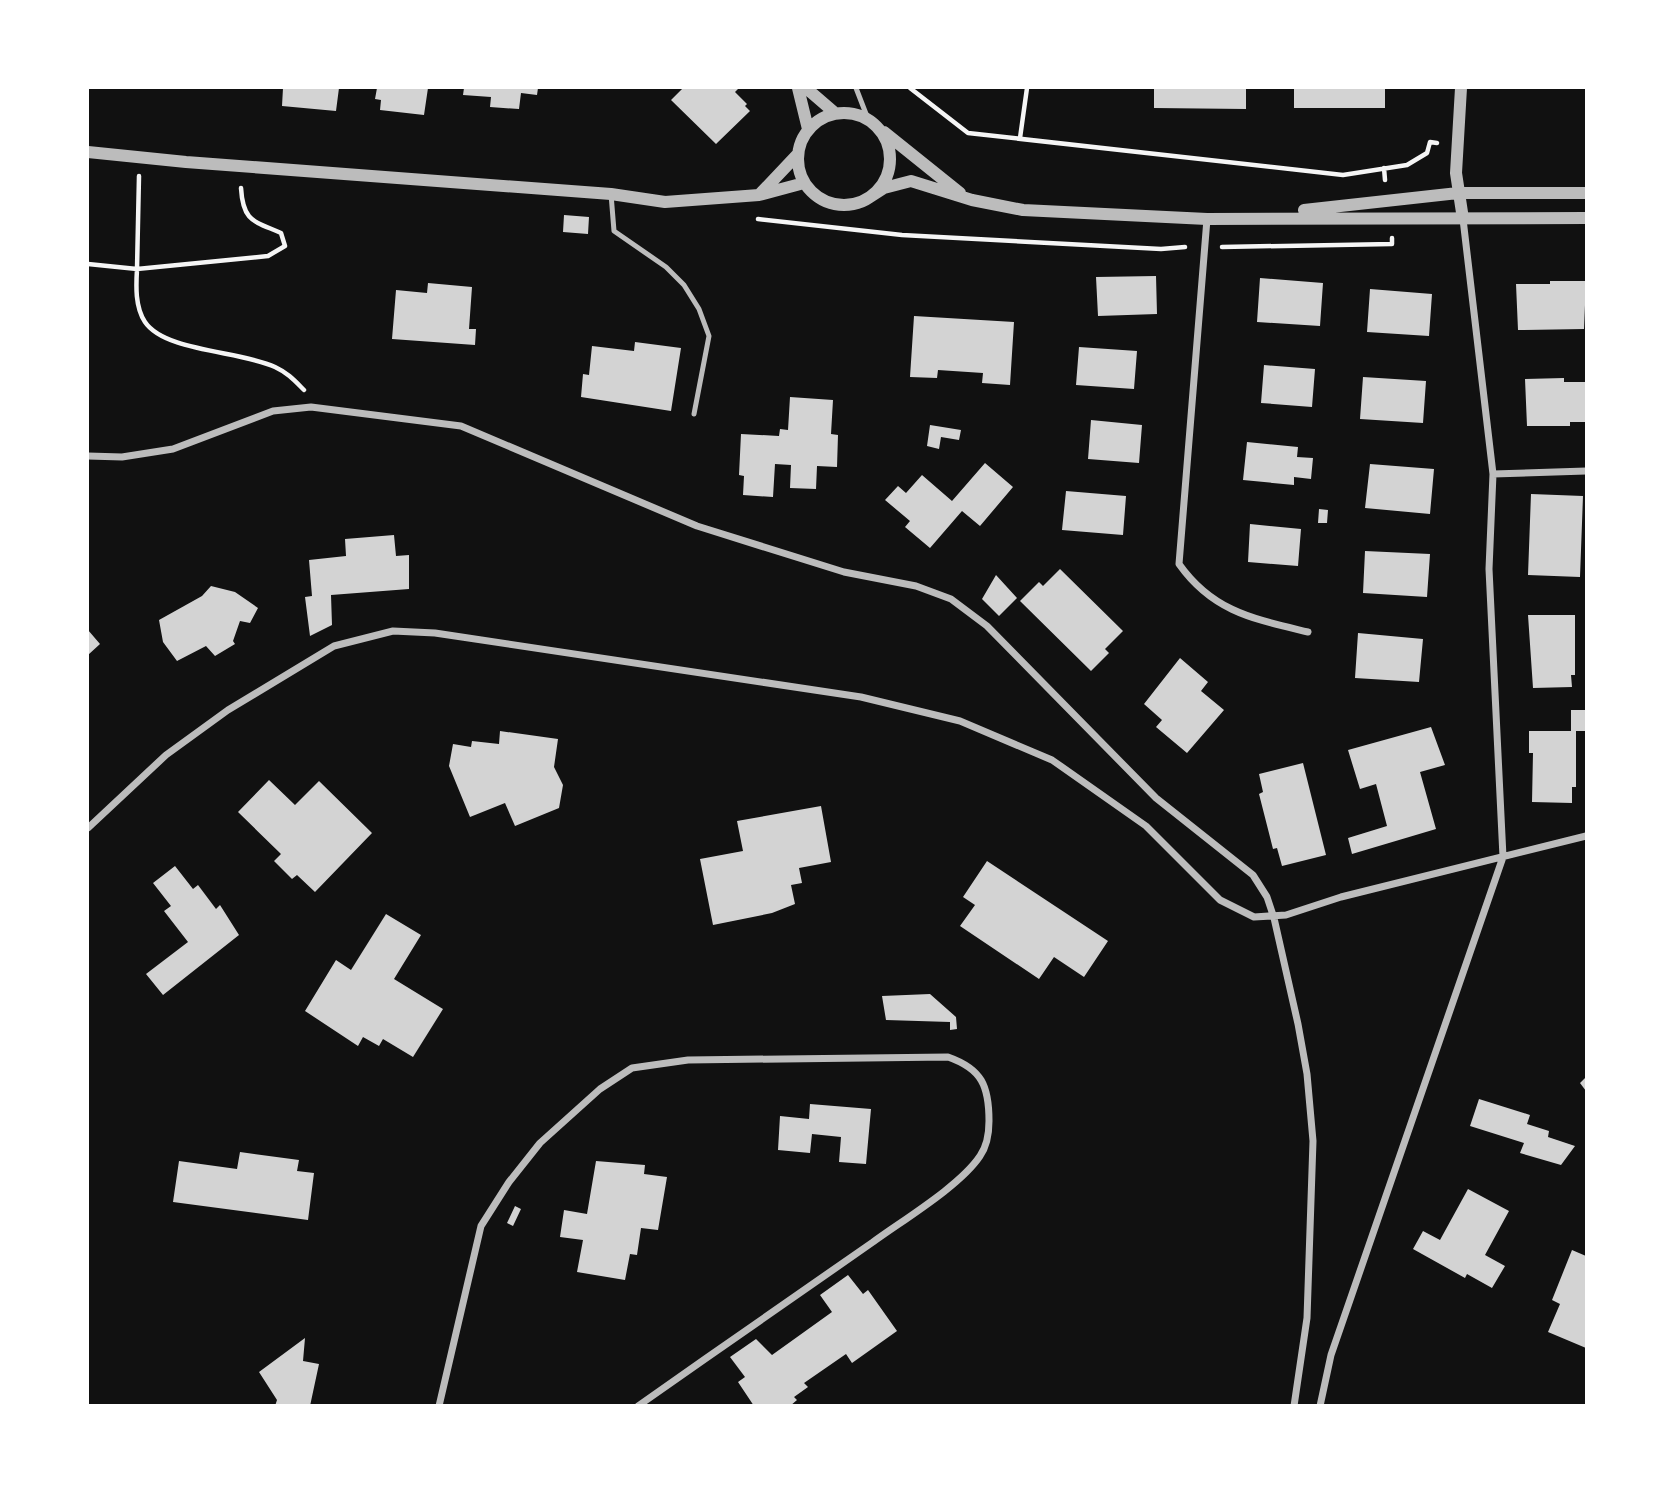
<svg xmlns="http://www.w3.org/2000/svg" width="1674" height="1493" viewBox="0 0 1674 1493" font-family="Montserrat,sans-serif">
	<rect width="100%" height="100%" fill="#111"/>
	<path fill="#d3d3d3" d="M283,88H339L336,111L282,106Z
		M377,88H428L424,115L380,110L381,100L375,99Z
		M464,88H538L537,95L521,93L519,109L490,107L491,97L463,95Z
		M683,88H739L735,92L747,104L745,106L750,111L716,144L671,100Z
		M1154,88H1246V109L1154,108Z
		M1294,88H1385V108H1294Z
		M564,215L589,217L588,234L563,232Z
		M1156,276L1157,314L1098,316L1096,277Z
		M1260,278L1323,283L1320,326L1257,322Z
		M1550,281H1586L1584,329L1518,330L1516,284H1550Z
		M428,283L472,287L469,329H476L475,345L392,339L396,290L427,293Z
		M1370,289L1432,294L1429,336L1367,332Z
		M914,316L1014,322L1010,385L982,383L983,373L938,370L937,378L910,377Z
		M635,342L681,348L671,411L581,397L583,374L589,375L592,346L634,351Z
		M1079,347L1137,351L1134,389L1076,385Z
		M1264,365L1315,369L1312,407L1261,403Z
		M1363,377L1426,381L1423,423L1360,419Z
		M1564,378V382H1586V422H1570V426H1527L1525,379Z
		M790,397L833,400L831,434L838,435L837,467L817,466L816,489L790,488L791,465L775,464L773,497L743,495L744,476L739,475L741,434L779,436L780,429L788,430Z
		M1091,420L1142,425L1139,463L1088,459Z
		M930,425L961,430L959,440L941,437L939,449L927,446Z
		M1247,442L1298,447L1297,457L1313,458L1311,479L1294,477V485L1243,480Z
		M985,463L1013,487L980,526L962,511L930,548L905,527L910,521L885,500L898,486L906,493L922,475L952,501Z
		M1370,464L1434,469L1430,514L1365,508Z
		M1066,491L1126,496L1123,535L1062,530Z
		M1531,494L1583,496L1580,577L1528,575Z
		M1319,509L1328,510L1327,523H1318Z
		M1250,524L1301,529L1298,566L1248,562Z
		M394,535L396,556L409,555V589L331,595L332,625L310,636L305,597L312,596L309,560L346,556L345,539Z
		M1365,551L1430,554L1427,597L1363,593Z
		M1060,569L1123,631L1105,649L1109,653L1091,671L1020,601L1039,582L1043,586Z
		M996,575L1017,598L999,616L982,599Z
		M211,586L235,592L258,608L250,623L240,621L233,641L235,644L215,656L206,646L177,661L163,642L159,620L202,596Z
		M1528,615H1575V675H1571L1572,687L1533,688Z
		M88,630L100,644L88,655Z
		M1358,633L1423,639L1419,682L1355,678Z
		M1180,658L1208,682L1201,691L1224,710L1187,753L1156,727L1162,720L1144,704Z
		M1571,710H1586V731H1576V787H1572V803L1532,802L1533,753H1529V731H1571Z
		M1431,727L1445,765L1420,772L1436,829L1352,854L1348,838L1387,826L1376,784L1360,789L1348,750Z
		M500,731L558,739L554,767L563,785L559,808L515,826L505,803L470,817L449,766L453,744L471,747L472,741L499,744Z
		M1303,763L1326,855L1282,866L1277,848L1273,849L1259,794L1263,792L1259,774Z
		M269,780L295,805L319,781L372,833L315,892L297,875L292,879L274,861L281,854L238,812Z
		M821,806L831,862L799,868L802,883L791,885L795,904L772,913L713,925L700,859L743,851L737,821Z
		M987,861L1108,941L1084,977L1054,957L1039,979L960,926L975,905L963,897Z
		M175,866L193,889L198,885L216,909L220,905L239,935L163,995L146,974L188,942L164,911L171,906L153,883Z
		M386,914L421,935L394,979L443,1009L413,1057L383,1039L379,1046L363,1037L358,1046L305,1011L336,960L351,970Z
		M930,994L956,1017L957,1029L950,1030V1022L886,1020L882,996Z
		M1586,1077V1091L1580,1083Z
		M1479,1099L1530,1115L1527,1124L1549,1131L1548,1137L1575,1146L1561,1165L1520,1153L1524,1143L1470,1126Z
		M810,1104L871,1109L866,1164L839,1162L841,1137L812,1134L810,1153L778,1150L780,1116L809,1119Z
		M240,1152L299,1160L297,1171L314,1173L308,1220L173,1202L179,1161L237,1169Z
		M596,1161L645,1165L644,1174L667,1177L658,1230L641,1228L637,1255L630,1254L625,1280L577,1272L583,1240L560,1237L564,1210L587,1214Z
		M1468,1189L1509,1211L1485,1255L1505,1266L1492,1288L1467,1274L1465,1278L1413,1249L1423,1231L1440,1240Z
		M515,1206L521,1209L513,1226L507,1223Z
		M1572,1250L1586,1256V1348L1548,1332L1560,1304L1552,1300Z
		M848,1275L863,1294L868,1290L897,1331L852,1363L846,1354L804,1383L808,1387L794,1397L797,1400L790,1406H754L738,1382L745,1377L730,1357L756,1339L772,1355L832,1312L820,1295Z
		M305,1338L303,1361L319,1364L310,1406H275L277,1400L259,1372Z"/>
	<g fill="none" stroke-linecap="round" stroke-linejoin="round">
		<path stroke="#f5f5f5" stroke-width="4.5" d="M910,88L968,133L1343,175L1407,165L1427,153L1430,142L1437,143
			M1020,138L1027,88
			M1384,168L1385,180
			M139,176L137,269L268,256L285,246L281,233C254,221 243,222 241,188
			M758,219L902,235L1161,249L1185,247
			M1222,247L1392,244V238
			M88,264L137,269C136,286 135,307 145,322C165,352 242,351 275,367C288,373 295,381 304,390"/>
		<path stroke="#bcbcbc" stroke-width="5" d="M856,88L868,119
			M611,194L614,231L666,267L684,285L699,309L709,336L694,414"/>
		<path stroke="#bcbcbc" stroke-width="7" d="M1207,219L1179,564C1213,612 1254,619 1308,632
			M88,456L122,457L173,449L273,411L311,407L461,426L697,526L844,572L916,586L951,599L987,626L1156,798L1253,875L1267,897L1274,918L1298,1024L1307,1074L1313,1141L1307,1318L1294,1406
			M1493,474L1586,471
			M88,828L166,755L228,710L334,646L393,631L435,633L861,697L960,721L1052,760L1146,826L1220,900L1254,917L1286,915L1341,897L1586,836
			M439,1406L481,1226L509,1182L540,1143L600,1089L632,1068L688,1060L948,1057C982,1069 989,1086 989,1121C989,1133 987,1146 980,1156C960,1186 903,1220 873,1242C794,1297 716,1351 638,1406
			M1320,1406L1331,1355L1503,857L1489,569L1493,474L1463,219"/>
		<path stroke="#bcbcbc" stroke-width="12" d="M798,88L808,129
			M806,88L835,113
			M1461,88L1456,173L1463,219
			M798 159a46 46 0 1 1 92 0a46 46 0 1 1-92 0Z
			M884,132L960,193
			M88,152L186,162L611,194L665,202L759,195L804,183
			M760,194L797,155
			M870,197L884,188L911,181L972,200L1023,210L1207,219L1586,218
			M1304,210L1458,193H1586"/>
	</g>
	<rect width="1674" height="1493" fill="none" stroke="#ffffff" stroke-width="178"/>
</svg>
